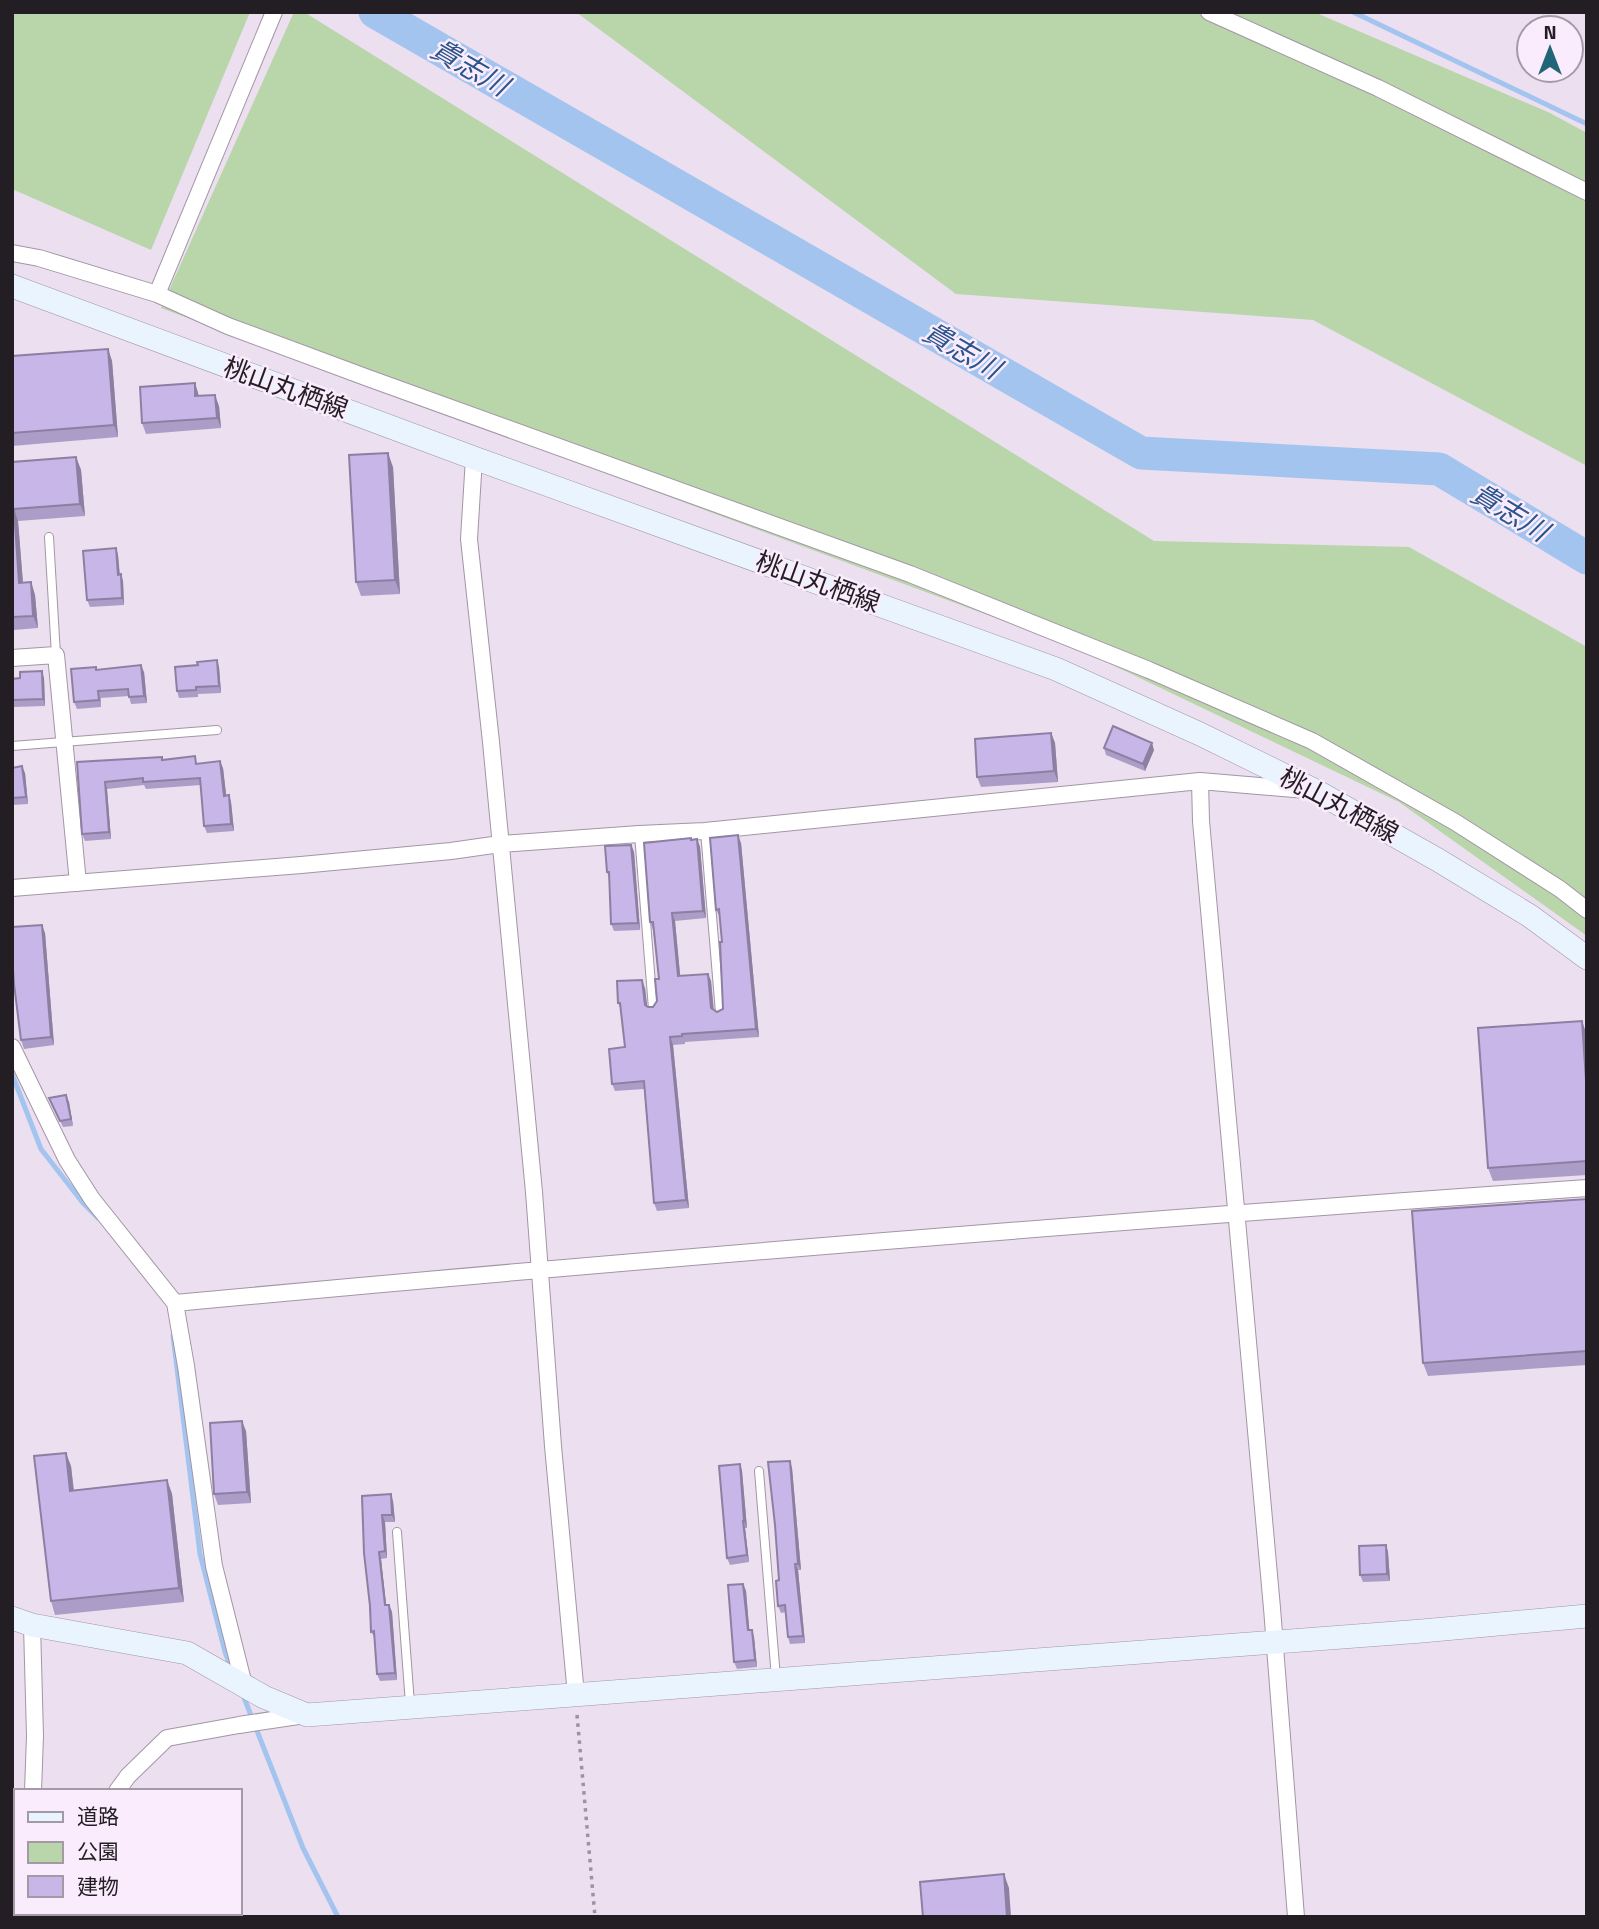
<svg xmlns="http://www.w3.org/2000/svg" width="1599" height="1929" viewBox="0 0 1599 1929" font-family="'Titillium Web','Noto Sans JP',sans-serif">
	<rect width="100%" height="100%" fill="#ecdfef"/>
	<path fill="#b9d5aa" d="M12,12H250L151,250L12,189Z
		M294,12H304L1154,541L1409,547L1587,647V936L1399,802L1079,649L161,308Z
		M576,12H1314L1550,113L1587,133V466L1313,320L956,294Z"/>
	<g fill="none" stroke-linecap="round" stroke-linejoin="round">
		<path stroke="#a3c4ef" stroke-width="5" d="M1353,12L1587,124
			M12,1074L41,1149L83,1203L98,1218
			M173,1336L200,1554L225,1652L232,1670
			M243,1695L303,1848L338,1917"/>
		<path stroke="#a3c4ef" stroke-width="33" d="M375,12L1141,453L1439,469L1587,558"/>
		<g stroke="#a296a5" stroke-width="10">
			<path id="lane" d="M49,537L56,655
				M12,746L217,730
				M705,831L720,1013
				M639,834L653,1009
				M759,1471L776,1678
				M397,1532L410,1704"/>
		</g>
		<g stroke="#a296a5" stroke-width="18">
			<path id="street" d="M1209,12L1378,88L1587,192
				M12,253L39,258L157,294L228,326L368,378L910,574L1149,670L1312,741L1455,822L1560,889L1587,910
				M157,294L274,12
				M474,458L469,539L491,742L534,1192L553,1446L576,1695
				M12,658L56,655L78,883
				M1200,781L1201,821L1272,1608L1296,1917
				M12,888L301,865L451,851L500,844L639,834L705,831L1200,781L1306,790
				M12,1047L67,1160L92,1199L175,1303L186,1366L214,1566L244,1685
				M175,1303C645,1259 1116,1221 1587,1188
				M32,1625L35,1736L33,1791
				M117,1791L128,1776L167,1738L239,1725L305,1715
				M12,1823L16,1820"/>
		</g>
		<g stroke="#a296a5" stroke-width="24">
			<path id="secondary" d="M12,286L474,458L1056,669L1200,734L1316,791L1438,860L1530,916L1587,958
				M12,1618L32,1625L187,1653L264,1697L307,1715L1422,1631L1587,1616"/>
		</g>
		<path stroke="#9d939f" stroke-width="3.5" stroke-dasharray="3.5 5" stroke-linecap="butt" d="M577,1715L595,1917
			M151,1913V1917"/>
		<use href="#lane" stroke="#fff" stroke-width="8"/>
		<use href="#street" stroke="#fff" stroke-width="16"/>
		<use href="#secondary" stroke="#e9f4fe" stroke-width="23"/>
	</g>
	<path fill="#ac9dc8" d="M108,349L112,361L118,437L12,446V356Z
		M195,383L199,396L219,406L221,428L146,434L142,423Z
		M76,457L81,470L85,516L18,521L23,583L31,582L35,595L38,628L14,630L12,625V462Z
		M393,467L400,594L361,596L356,582Z
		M116,548L118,555L120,574L123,581L124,605L90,607L87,600Z
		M219,667L221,693L198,694V697L179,698L177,691Z
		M97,670L144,672L147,703L131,704L129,696L101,698V707L77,709L74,702Z
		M44,678L45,706L14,707V709H12V679Z
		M1051,733L1055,743L1058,782L981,787L977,777Z
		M1104,748L1154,750L1145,771L1106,755Z
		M162,759L223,768L226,795L231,802L234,831L207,833L204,826L201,785L146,789L144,785L107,789L111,839L85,841L82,834L77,762Z
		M12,768L25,773L28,804L12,805Z
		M697,839L700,847L706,918L675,921L680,976L708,974L711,981L714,1010L717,1012L723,1009L722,942L720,917L716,910L741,843L759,1037L685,1042V1044L673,1045L689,1208L657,1211L654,1203L644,1089L615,1091L612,1084L625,1047L621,1010L618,1003L645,988L647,1007H653L657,1001L659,979L653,930L650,922L692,840Z
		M631,845L634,852L640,930L614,931L611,924L609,878L607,872Z
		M45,933L54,1045L24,1049L21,1040Z
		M1587,1035V1175L1493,1181L1488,1168Z
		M49,1098L69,1102L73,1126L63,1127Z
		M1587,1199V1365L1428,1376L1423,1363Z
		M246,1431L251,1503L218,1505L214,1494Z
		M740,1464L742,1471L747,1528H745L749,1562L730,1565L727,1558Z
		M71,1466L74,1490L167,1480L172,1494L184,1602L55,1615L51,1601Z
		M792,1468L801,1570H798L805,1643L790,1644L788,1637L786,1612L781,1613L778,1606Z
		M362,1496L393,1501L395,1522H385L387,1558L381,1559L386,1605H389L392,1612L397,1680L380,1681L377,1674L375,1638L371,1632Z
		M1386,1545L1388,1552L1390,1581L1363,1582L1360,1575Z
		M743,1584L746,1591L749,1630L754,1637L757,1667L737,1669L734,1662Z"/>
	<path fill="#8c7fa2" d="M108,349L112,361L118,437L114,425Z
		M195,383L198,393L199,407L195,396Z
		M215,395L219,406L221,428L217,418Z
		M388,453L393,467L400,594L395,580Z
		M76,457L81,470L85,516L80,504Z
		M14,509L18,521L24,596L19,583Z
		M116,548L118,555L120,581L118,575Z
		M121,574L123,581L124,605L122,598Z
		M31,582L35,595L38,628L33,616Z
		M217,660L219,667L221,693L219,686Z
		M141,665L144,672L147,703L144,696Z
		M42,671L44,678L45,706L43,699Z
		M1051,733L1055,743L1058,782L1054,771Z
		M1152,743L1154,750L1145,771L1143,764Z
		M220,761L223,768L227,802L224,796Z
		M22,766L25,773L28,804L26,797Z
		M105,782L107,789L111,839L109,832Z
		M229,795L231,802L234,831L231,824Z
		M738,835L741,843L759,1037L756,1029Z
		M697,839L700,847L706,918L703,911Z
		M631,845L634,852L640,930L638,923Z
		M672,913L675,921L681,984L678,976Z
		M42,925L45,933L54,1045L51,1037Z
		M708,974L711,981L714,1016L711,1008Z
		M642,980L645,988L648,1013L645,1005Z
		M1582,1021L1587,1035V1095Z
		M670,1037L673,1045L689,1208L686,1200Z
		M66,1095L69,1102L73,1126L71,1119Z
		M242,1421L246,1431L251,1503L247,1492Z
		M66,1453L71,1466L75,1504L70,1491Z
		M790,1461L792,1468L801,1570L798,1564Z
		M740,1464L742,1471L747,1528L744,1521Z
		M167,1480L172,1494L184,1602L179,1588Z
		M391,1494L393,1501L395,1522L392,1515Z
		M382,1515L385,1522L387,1558L385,1551Z
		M743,1521L745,1528L749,1562L747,1555Z
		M1386,1545L1388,1552L1390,1581L1387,1574Z
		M379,1552L381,1559L387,1612L385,1605Z
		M795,1564L798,1570L805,1643L803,1636Z
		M743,1584L746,1591L750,1637L748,1630Z
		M389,1605L392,1612L397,1680L395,1673Z
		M752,1630L754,1637L757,1667L755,1660Z
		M1004,1874L1009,1888L1011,1917H1007Z"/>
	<path fill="#c8b6e8" stroke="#8c7fa2" stroke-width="2" d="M108,349L114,425L12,433V356Z
		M195,383V396L215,395L217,418L142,423L140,387Z
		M388,453L395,580L356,582L349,455Z
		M76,457L80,504L14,509L19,583L31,582L33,616L12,617V462Z
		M116,548L118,575L121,574L122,598L87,600L83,551Z
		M217,660L219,686L196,687V690L177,691L175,667L198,665L197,662Z
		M141,665L144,696L129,697L128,689L98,691L99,700L74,702L71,669L96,667V670Z
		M42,671L43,699L12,700V679L20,678V672Z
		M1113,726L1152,743L1143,764L1104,748Z
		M1051,733L1054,771L977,777L975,739Z
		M195,756L196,764L220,761L224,796L229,795L231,824L204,826L200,778L143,782V778L105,782L109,832L82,834L77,762L162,757V760Z
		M22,766L26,797L12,798V768Z
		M738,835L756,1029L682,1034V1036L670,1037L686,1200L654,1203L644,1081L612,1084L609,1049L625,1047L620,1003H618L617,981L642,980L645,1005L648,1007H653L657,1001L655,979H659L653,922H650L644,843L691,838V840L697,839L703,911L672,913L678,976L708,974L711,1008L717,1012L723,1009L720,942H722L719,909L716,910L710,838Z
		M631,845L638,923L611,924L609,872H607L605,846Z
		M42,925L51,1037L21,1040L14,984L12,955V927Z
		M1582,1021L1587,1095V1161L1488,1168L1478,1028Z
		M66,1095L71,1119L60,1121L49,1098Z
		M1587,1199V1351L1423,1363L1412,1211Z
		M242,1421L247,1492L214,1494L210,1423Z
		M66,1453L70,1491L167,1480L179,1588L51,1601L34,1456Z
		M790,1461L798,1564H795L803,1636L788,1637L785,1605L778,1606L776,1581L779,1580L775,1525L768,1462Z
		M740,1464L744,1521H743L747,1555L727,1558L719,1466Z
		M391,1494L392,1515H382L385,1551L379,1552L385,1605H389L395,1673L377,1674L374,1631L371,1632L370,1606L364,1553L362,1496Z
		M1386,1545L1387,1574L1360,1575L1359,1546Z
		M743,1584L748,1630H752L755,1660L734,1662L728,1585Z
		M1004,1874L1007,1917H923L920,1882Z"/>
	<g text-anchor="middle" stroke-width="5" stroke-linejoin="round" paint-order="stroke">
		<g font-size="26" fill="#231e24" stroke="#faecfd">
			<text transform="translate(286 388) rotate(20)" y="9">桃山丸栖線</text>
			<text transform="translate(818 582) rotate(20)" y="9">桃山丸栖線</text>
			<text transform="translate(1339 805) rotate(28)" y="9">桃山丸栖線</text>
		</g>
		<g font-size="28" font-style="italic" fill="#2a558b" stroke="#faecfd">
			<text transform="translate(470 67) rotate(30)" y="10">貴志川</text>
			<text transform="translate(962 350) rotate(30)" y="10">貴志川</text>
			<text transform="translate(1510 512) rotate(31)" y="10">貴志川</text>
		</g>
	</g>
	<rect width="1599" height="1929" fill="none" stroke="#231e24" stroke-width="28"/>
	<rect x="14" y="1789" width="228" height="126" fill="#faecfd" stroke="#a49aa6" stroke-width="2"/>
	<rect x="28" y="1812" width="35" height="10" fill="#e9f4fe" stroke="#a49aa6" stroke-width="2"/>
	<text x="77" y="1824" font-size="21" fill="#231e24">道路</text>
	<rect x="28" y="1842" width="35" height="21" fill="#b9d5aa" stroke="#a49aa6" stroke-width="2"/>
	<text x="77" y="1859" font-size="21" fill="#231e24">公園</text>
	<rect x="28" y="1876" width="35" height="21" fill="#c8b6e8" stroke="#a49aa6" stroke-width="2"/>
	<text x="77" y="1894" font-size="21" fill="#231e24">建物</text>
	<g transform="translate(1550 49)"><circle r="33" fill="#faecfd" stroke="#a49aa6" stroke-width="2"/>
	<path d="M0-5L12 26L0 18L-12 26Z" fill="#226577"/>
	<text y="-10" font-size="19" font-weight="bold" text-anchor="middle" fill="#231e24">N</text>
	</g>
</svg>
